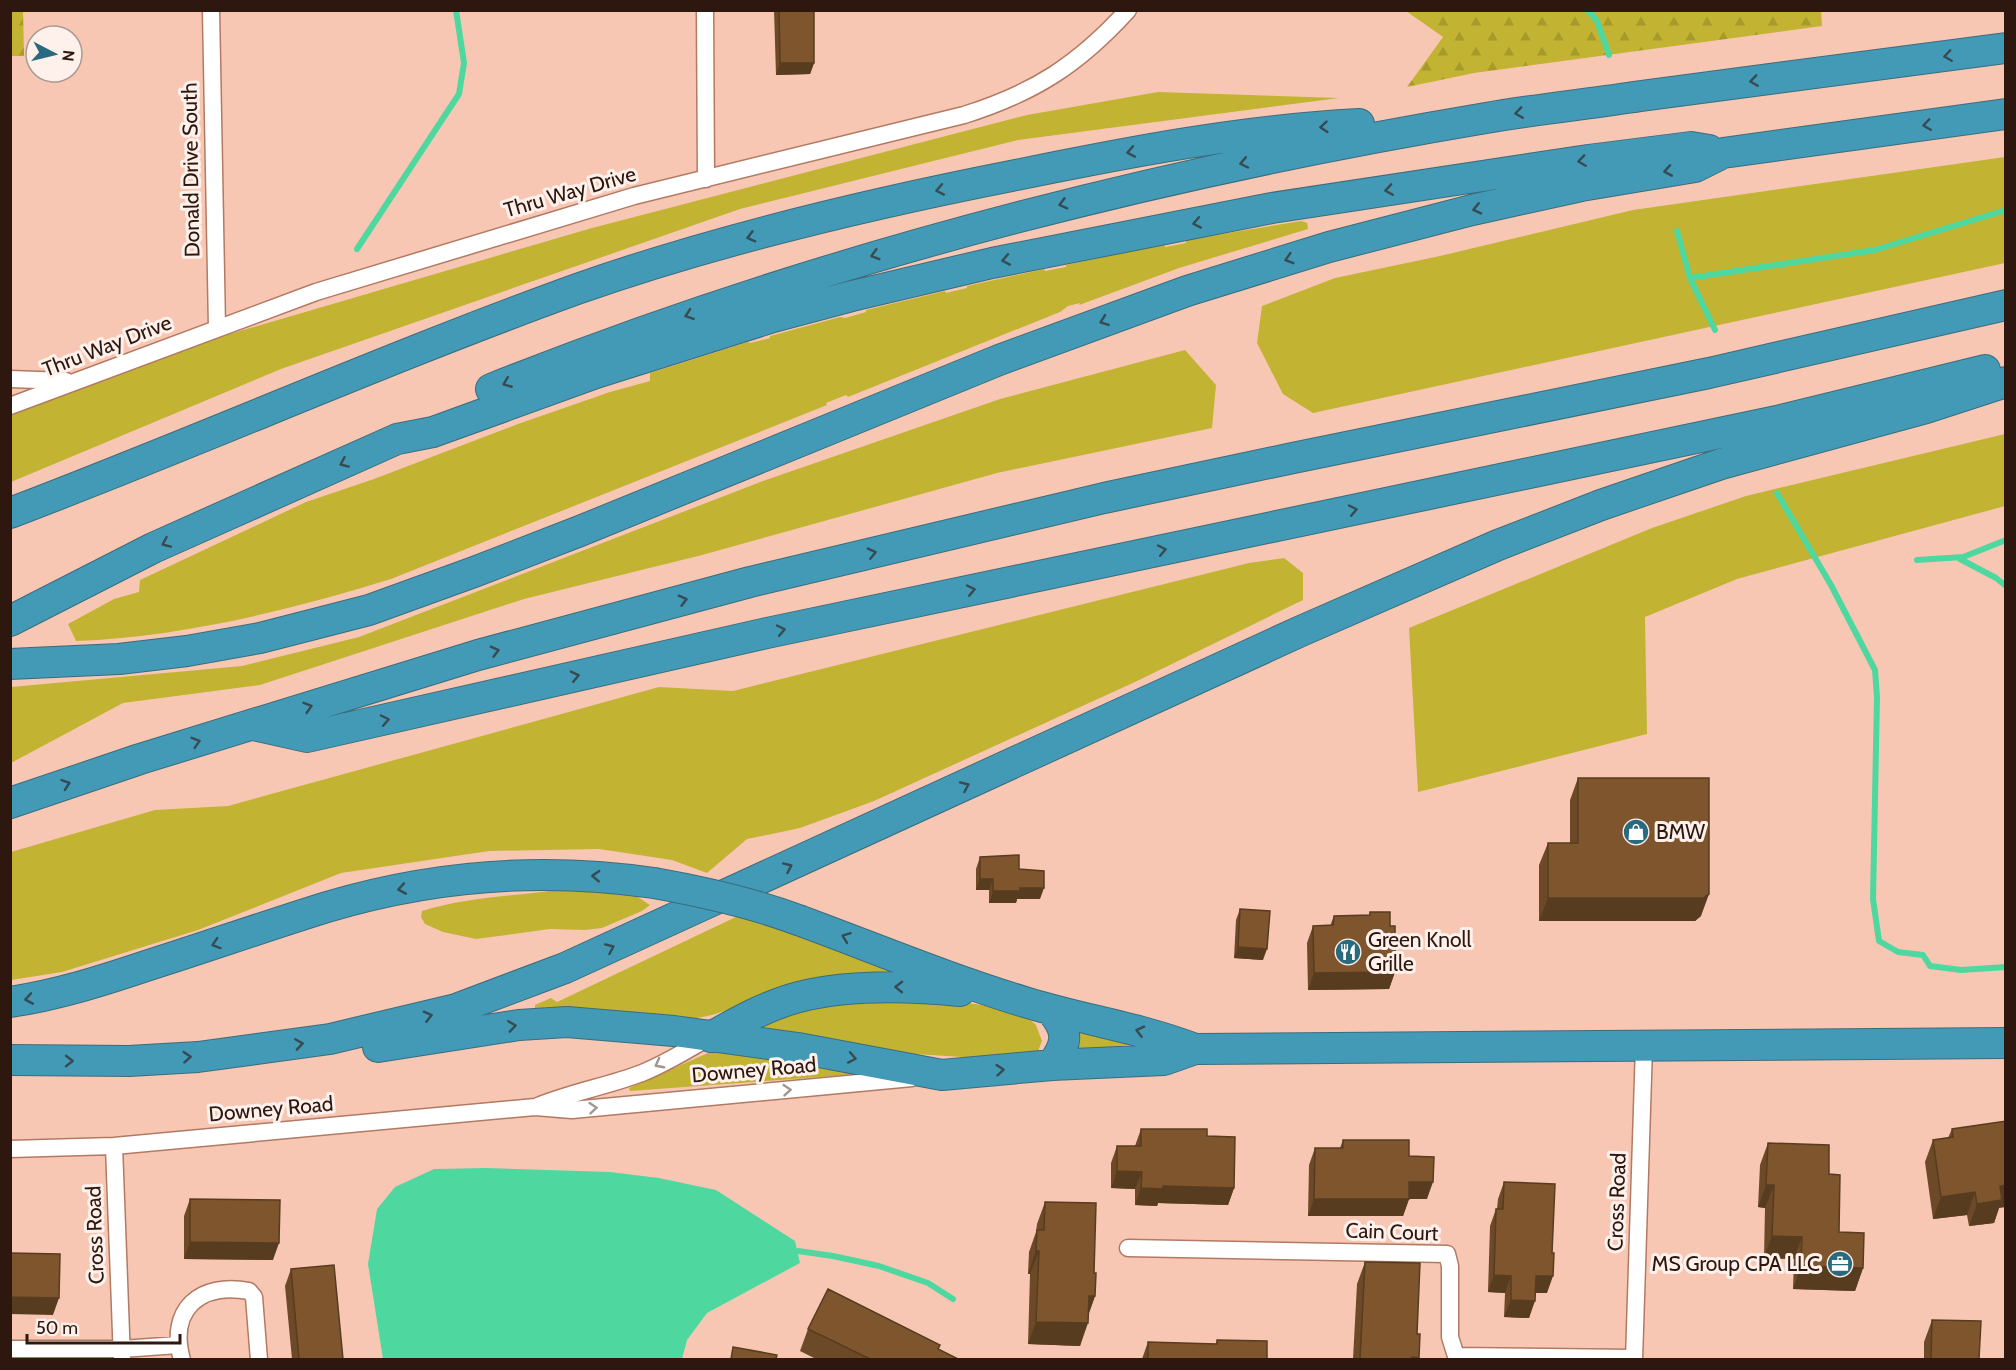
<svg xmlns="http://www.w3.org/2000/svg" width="2016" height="1370" viewBox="0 0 2016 1370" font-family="Cabin,sans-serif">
	<defs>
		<pattern id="forest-firs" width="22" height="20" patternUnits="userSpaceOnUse" patternTransform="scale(1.5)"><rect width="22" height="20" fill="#c2b432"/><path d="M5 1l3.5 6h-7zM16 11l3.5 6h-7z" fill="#a79a2b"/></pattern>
	</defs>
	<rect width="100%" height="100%" fill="#f8c7b3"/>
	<path fill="#c2b432" d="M1158,92L1339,98L1018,140L740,209L281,369L11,482V398L592,228L1027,115Z
		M2005,157V263L1313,413L1283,394L1257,343L1262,306L1335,278L1440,256L1633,210Z
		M1301,221L1307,223L1308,229L1179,268L1082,304L1079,305L1080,303L1068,306L1060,312L848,397L846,395L826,403L827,405L391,579C291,610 181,637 76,641L68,624L114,599L139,592L140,580L306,502L374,479L518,424L610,392L650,381V373L748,342L750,343L770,338V336L840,317L845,318L866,312V310L945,291L946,293L967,288V286L1044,269L1045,271L1066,267V265L1164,244L1165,247L1186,243V240Z
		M1185,350L1216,385L1212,428L997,473L702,555L524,599L260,685L123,703L11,763V687L242,666L359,637L763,481L1000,399Z
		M2005,434V506L1737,579L1645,617L1647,734L1418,792L1409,628L1652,528L1746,496Z
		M1284,558L1303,573V600L1135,682L874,801L800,828L747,839L707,873L672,860L599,849L489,851L341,873L198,930L62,972L11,980V852L155,810L228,806L659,687L733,691L1249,563Z
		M571,888L635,895L650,905L642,911L602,928L585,930L550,929L476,939L443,932L425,924L421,917L422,911C471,896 521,896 571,888Z
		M740,915L774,928L779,927L895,972C862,974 829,977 797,985C761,994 728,1015 690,1019L550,1007L547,1010L535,1009V1005L551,998L557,1002Z
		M832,1000L962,1002L994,1007L1024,1014L1036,1025L1042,1041L1038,1051L1029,1057L978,1058L899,1053L760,1029L758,1024Z
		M1075,1028L1156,1045L1075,1053Z
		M723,1050L862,1074L630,1091L629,1088L708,1053Z"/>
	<path fill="url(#forest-firs)" d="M1821,10L1822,26L1474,73L1407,87L1443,37L1406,11Z
		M10,11H23L24,56H11Z"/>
	<path fill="#4ed8a0" d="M486,1168L610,1172L659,1178L716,1190L795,1241L800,1263L707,1313L687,1340L682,1359H383L368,1264L377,1209L395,1187L434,1169Z"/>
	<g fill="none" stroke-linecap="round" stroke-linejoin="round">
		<path stroke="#4ed8a0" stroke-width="6" d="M1588,10L1597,21L1609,55
			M1677,231L1690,278L1715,330
			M357,249L459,94L464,63L456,10
			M1690,278L1875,250L2006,210
			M1777,493L1831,585L1875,670L1877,697L1873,899L1879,941L1898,952L1923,955L1930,966L1961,970L2006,967
			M1960,559L1996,578L2006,586
			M1917,560L1963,557L2006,540
			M798,1251L833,1256L879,1266L928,1283L953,1299"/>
		<g stroke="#b27a63" stroke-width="19">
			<path id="street" d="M211,10L217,328
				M705,10L706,179
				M10,379L66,381
				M10,406L316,292L634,196L964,115C1034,93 1078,65 1128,10
				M538,1106C572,1092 608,1086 642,1073C665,1064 687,1050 708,1038
				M114,1146L122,1360
				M10,1149L114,1146L535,1107L572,1110L912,1078
				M1128,1248L1447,1254L1450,1266V1337L1456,1356L1634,1358
				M10,1349H122L178,1345
				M182,1360C168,1309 200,1282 249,1291L254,1297L259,1360
				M1634,1360L1644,1046"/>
		</g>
		<g stroke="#3b6c7c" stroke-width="32">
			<path id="highway" d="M491,389C812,261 1146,175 1486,118C1537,109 1589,104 1641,96C1762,80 1884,64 2006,48
				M10,513C200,441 386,358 577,289C719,239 868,204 1016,175C1129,152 1243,130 1359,124
				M10,621L153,548L397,439L433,432L596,373L773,317L852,296L992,263L1272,208L1588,160L1691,147L1709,150
				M10,664L119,659L187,651L260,638L369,610L474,572L580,531L999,360L1187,291L1329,247L1472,210L1581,186L1695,167L1723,153L2006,114
				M253,725L307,737L767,633L1777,421L1985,370
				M10,803L140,759L478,655L750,582L1104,498L1293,458L1709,373L2006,305
				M801,921C877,949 951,980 1028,1003C1084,1020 1141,1028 1195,1049
				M10,1002C57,995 101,981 146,966C206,947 266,926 327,907C434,875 544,867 654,883
				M1051,1010C1069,1031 1068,1043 1052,1065
				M711,1037C739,1021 768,1005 799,997C850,984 908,986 960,991
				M378,1047L519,1025L567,1022L674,1031L798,1048L942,1075L1052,1065L1164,1060L1195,1049L2006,1043
				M10,1060L129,1061L198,1057L330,1039L456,1009L565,968L1301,631L1498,545L1601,505L1721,464L1926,408L2006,382"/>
		</g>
		<use href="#street" stroke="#fff" stroke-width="16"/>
		<use href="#highway" stroke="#439ab6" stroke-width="30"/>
		<g stroke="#3b6c7c" stroke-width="32" stroke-linecap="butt">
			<path id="highway-bridge" d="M654,883C705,892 753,903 801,921"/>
		</g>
		<use href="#highway-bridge" stroke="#439ab6" stroke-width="30"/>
	</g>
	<path fill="#6c4927" d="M774,10H814V63L810,74L776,75Z
		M1578,778L1701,916L1695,921H1539V865L1548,843H1570V800Z
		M980,857L1019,869L1040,899H1017L1016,903H989V890H976V869Z
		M1240,909L1263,960L1234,958L1236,920Z
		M1370,912L1390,926L1395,972L1389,989L1308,990L1307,943L1313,926H1330L1334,916L1369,915Z
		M1141,1129L1207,1136L1234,1188L1228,1205L1158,1203L1157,1206L1135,1205V1189L1111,1188V1163L1117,1146H1135Z
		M1952,1129L1999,1208L1994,1223L1969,1226L1967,1215L1933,1219L1925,1162L1933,1140L1948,1138Z
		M1343,1140L1427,1199H1409L1403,1216H1308L1309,1165L1315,1148H1340Z
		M1768,1143L1829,1174L1839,1232L1863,1268L1855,1291L1793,1289L1794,1259L1764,1258L1765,1208L1758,1207L1760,1165Z
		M1504,1182L1547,1293H1536L1529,1318L1504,1317L1505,1293L1488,1292L1490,1226L1496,1209H1497L1498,1199Z
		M190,1199L273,1260L184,1259V1216Z
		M1045,1202L1094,1273L1095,1296L1088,1316L1080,1346L1028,1344L1030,1274H1028L1029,1252L1036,1232L1037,1224Z
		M1365,1262L1417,1334L1418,1359H1353L1357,1284Z
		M291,1269L343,1359H292L285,1286Z
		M1932,1320L1979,1359H1924V1342Z
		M808,1329L940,1345L939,1349L958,1359H816L800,1351Z
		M1217,1340L1267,1359H1142L1148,1342L1216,1344Z"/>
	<path fill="#583c20" d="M780,63H814L810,74L776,75Z
		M980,879H993L989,890H976Z
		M1020,888H1044L1040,899H1017L1016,903H989L993,891Z
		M1709,894L1701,916L1695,921H1539L1548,898Z
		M1238,947L1267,949L1263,960L1234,958Z
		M1395,972L1389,989L1308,990L1314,973Z
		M1117,1171L1142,1172L1135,1189L1111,1188Z
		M1409,1182H1433L1427,1199H1403Z
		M1766,1185H1774L1765,1208L1758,1207Z
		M2006,1185V1207L1999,1208L1994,1223L1969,1226L1977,1204L2000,1186Z
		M1163,1186L1234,1188L1228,1205L1158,1203L1157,1206L1135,1205L1141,1188Z
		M1975,1192L1967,1215L1933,1219L1941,1197Z
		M1314,1199H1409L1403,1216H1308Z
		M1772,1236L1802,1237L1794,1259L1764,1258Z
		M190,1242L279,1243L273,1260L184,1259Z
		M1036,1251H1039L1030,1274H1028Z
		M1801,1266L1863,1268L1855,1291L1793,1289Z
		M1494,1275L1511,1276L1505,1293L1488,1292Z
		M1536,1276H1553L1547,1293H1530Z
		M1089,1296H1095L1087,1318Z
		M10,1297L59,1298L53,1315L10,1314Z
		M1511,1300L1535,1301L1529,1318L1504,1317Z
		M1036,1322L1088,1323L1080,1346L1028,1344Z"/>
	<path fill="#7e552d" stroke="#583c20" stroke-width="1.5" d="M779,10H814V63H780Z
		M1578,778H1709V894L1703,898H1548V843H1578Z
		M1019,855V869L1044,871V888H1020V891H993V879H980V857Z
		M1240,909L1270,911L1267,949L1238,947Z
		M1370,912H1390V926H1395V972L1314,973L1313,926L1333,925L1334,916L1370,915Z
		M2006,1121V1185L2000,1186L2002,1200L1977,1204L1975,1192L1941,1197L1933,1140L1953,1137L1952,1129Z
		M1141,1129H1207V1136L1235,1137L1234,1188L1163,1186V1189L1141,1188L1142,1172L1117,1171V1146H1141Z
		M1343,1140H1409V1156L1434,1157L1433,1182H1409V1199H1314L1315,1148H1343Z
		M1768,1143L1829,1145V1174L1840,1175L1839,1232L1864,1233L1863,1268L1801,1266L1802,1237L1772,1236L1774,1185H1766Z
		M1504,1182L1555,1184L1552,1253H1554L1553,1276H1536L1535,1301L1511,1300V1276L1494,1275L1496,1209H1503Z
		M190,1199L280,1200L279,1243L190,1242Z
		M1045,1202L1096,1203L1094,1273H1096L1095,1296H1089L1088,1323L1036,1322L1039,1251H1036L1037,1230H1044Z
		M10,1253L60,1254L59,1298L10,1297Z
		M1365,1262L1420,1263L1417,1334H1420L1419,1358L1412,1357V1359H1360Z
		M334,1265L343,1359H299L291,1269Z
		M828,1289L940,1345L938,1349L958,1359H870L808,1329Z
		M1932,1320L1981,1321L1979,1359H1931Z
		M1217,1340L1267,1341V1359H1148V1342L1217,1344Z
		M733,1347L777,1355L776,1359H731Z"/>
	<defs><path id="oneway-chevron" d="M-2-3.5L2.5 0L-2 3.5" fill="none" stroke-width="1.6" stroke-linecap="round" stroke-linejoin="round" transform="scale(1.5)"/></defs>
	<g stroke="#364b52">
		<use href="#oneway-chevron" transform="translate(1948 56) rotate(172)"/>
		<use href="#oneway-chevron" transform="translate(1754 81) rotate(172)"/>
		<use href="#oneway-chevron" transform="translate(1519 113) rotate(172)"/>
		<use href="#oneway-chevron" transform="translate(1927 125) rotate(172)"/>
		<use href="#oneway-chevron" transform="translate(1324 127) rotate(175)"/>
		<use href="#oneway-chevron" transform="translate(1131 152) rotate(169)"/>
		<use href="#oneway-chevron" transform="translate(1582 161) rotate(172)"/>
		<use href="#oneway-chevron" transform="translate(1244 163) rotate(168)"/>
		<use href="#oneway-chevron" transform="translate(1668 171) rotate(170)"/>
		<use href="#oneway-chevron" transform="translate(940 190) rotate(169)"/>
		<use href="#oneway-chevron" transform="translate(1389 190) rotate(171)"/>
		<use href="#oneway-chevron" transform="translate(1063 204) rotate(165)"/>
		<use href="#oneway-chevron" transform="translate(1477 209) rotate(167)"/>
		<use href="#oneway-chevron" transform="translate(1197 223) rotate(169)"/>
		<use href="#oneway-chevron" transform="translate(751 237) rotate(165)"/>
		<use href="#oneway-chevron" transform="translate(875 255) rotate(164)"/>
		<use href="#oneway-chevron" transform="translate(1289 259) rotate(163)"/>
		<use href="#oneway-chevron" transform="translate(1006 260) rotate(169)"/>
		<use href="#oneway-chevron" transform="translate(689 315) rotate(161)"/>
		<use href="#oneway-chevron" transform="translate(1104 321) rotate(160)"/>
		<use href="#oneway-chevron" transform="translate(507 383) rotate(158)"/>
		<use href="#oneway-chevron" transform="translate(344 463) rotate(156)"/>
		<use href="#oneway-chevron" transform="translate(1353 510) rotate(-12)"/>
		<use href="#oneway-chevron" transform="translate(166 543) rotate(156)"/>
		<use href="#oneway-chevron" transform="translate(1162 550) rotate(-12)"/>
		<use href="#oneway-chevron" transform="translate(872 553) rotate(-13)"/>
		<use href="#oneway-chevron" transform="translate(971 590) rotate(-12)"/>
		<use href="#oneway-chevron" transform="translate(683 600) rotate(-15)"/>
		<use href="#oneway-chevron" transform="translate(781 630) rotate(-12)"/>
		<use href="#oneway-chevron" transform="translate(495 651) rotate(-15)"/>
		<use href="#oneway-chevron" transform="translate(575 676) rotate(-13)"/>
		<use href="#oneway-chevron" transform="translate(308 707) rotate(-17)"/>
		<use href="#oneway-chevron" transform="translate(385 720) rotate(-12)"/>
		<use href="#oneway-chevron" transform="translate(196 742) rotate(-17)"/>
		<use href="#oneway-chevron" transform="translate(66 784) rotate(-19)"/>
		<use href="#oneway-chevron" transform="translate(965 786) rotate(-24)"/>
		<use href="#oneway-chevron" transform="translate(788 867) rotate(-24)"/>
		<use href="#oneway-chevron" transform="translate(596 876) rotate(-177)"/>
		<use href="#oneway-chevron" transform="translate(402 889) rotate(170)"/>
		<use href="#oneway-chevron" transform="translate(846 937) rotate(-160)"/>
		<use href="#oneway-chevron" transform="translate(216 944) rotate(162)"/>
		<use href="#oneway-chevron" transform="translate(610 948) rotate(-24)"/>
		<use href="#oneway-chevron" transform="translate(899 987) rotate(-179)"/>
		<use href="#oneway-chevron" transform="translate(29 999) rotate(170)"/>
		<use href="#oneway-chevron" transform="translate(428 1016) rotate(-14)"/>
		<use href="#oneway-chevron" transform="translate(512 1026) rotate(-8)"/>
		<use href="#oneway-chevron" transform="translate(1140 1031) rotate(-166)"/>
		<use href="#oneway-chevron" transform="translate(299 1044) rotate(-9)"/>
		<use href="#oneway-chevron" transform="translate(187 1057) rotate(-4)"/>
		<use href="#oneway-chevron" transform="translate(852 1058) rotate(11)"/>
		<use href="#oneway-chevron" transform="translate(69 1061)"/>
		<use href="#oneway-chevron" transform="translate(1000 1070) rotate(-5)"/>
	</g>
	<g stroke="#a09793">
		<use href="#oneway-chevron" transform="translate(659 1064) rotate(152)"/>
		<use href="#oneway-chevron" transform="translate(787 1090) rotate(-5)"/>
		<use href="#oneway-chevron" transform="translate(593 1108) rotate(-5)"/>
	</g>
	<defs>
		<g id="shop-disc" transform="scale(1.35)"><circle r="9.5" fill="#2a6a7e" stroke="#fef1ec"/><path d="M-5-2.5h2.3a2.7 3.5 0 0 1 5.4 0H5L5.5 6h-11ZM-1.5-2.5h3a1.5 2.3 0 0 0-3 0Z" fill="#fff"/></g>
		<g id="restaurant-disc" transform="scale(1.35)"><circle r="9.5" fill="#2a6a7e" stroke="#fef1ec"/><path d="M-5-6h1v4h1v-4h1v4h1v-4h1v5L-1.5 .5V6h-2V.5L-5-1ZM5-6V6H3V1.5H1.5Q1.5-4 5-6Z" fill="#fff"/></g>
		<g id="office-disc" transform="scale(1.35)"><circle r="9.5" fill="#2a6a7e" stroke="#fef1ec"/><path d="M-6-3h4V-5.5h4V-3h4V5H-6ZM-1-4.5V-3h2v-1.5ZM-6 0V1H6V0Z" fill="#fff"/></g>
	</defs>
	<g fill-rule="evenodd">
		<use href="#shop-disc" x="1636" y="832"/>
		<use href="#restaurant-disc" x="1348" y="952"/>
		<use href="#office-disc" x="1840" y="1264"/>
	</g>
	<g text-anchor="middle" stroke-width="6" stroke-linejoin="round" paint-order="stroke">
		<g font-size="21" fill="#2d170f" stroke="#fef1ec">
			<text transform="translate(191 170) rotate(-91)" y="7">Donald Drive South</text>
			<text transform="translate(570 192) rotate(-16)" y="7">Thru Way Drive</text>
			<text transform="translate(107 346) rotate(-21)" y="7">Thru Way Drive</text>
			<text transform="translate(754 1070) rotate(-5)" y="7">Downey Road</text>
			<text transform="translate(271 1109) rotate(-5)" y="7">Downey Road</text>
			<text transform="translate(1617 1202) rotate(-88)" y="7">Cross Road</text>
			<text transform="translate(1392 1232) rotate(2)" y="7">Cain Court</text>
			<text transform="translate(95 1235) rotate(-92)" y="7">Cross Road</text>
		</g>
		<g font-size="21" fill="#2d170f" stroke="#fef1ec" text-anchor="start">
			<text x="1656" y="839">BMW</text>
			<text x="1368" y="947">Green Knoll<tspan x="1368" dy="24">Grille</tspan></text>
			<text x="1820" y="1271" text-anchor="end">MS Group CPA LLC</text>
		</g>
	</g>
	<rect width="2016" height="1370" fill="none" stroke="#2d170f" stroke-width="24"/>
	<g transform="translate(54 54) rotate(97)"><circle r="28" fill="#fef1ec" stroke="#aa9a94" stroke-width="1.5"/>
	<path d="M0-4.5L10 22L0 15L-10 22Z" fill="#2a6a7e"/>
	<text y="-9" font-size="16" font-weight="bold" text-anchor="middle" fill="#2d170f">N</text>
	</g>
	<path d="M27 1334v9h153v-9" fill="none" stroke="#2d170f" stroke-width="3"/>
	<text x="36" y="1334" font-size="18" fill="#2d170f" stroke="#fef1ec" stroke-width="4.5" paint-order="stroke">50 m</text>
</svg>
